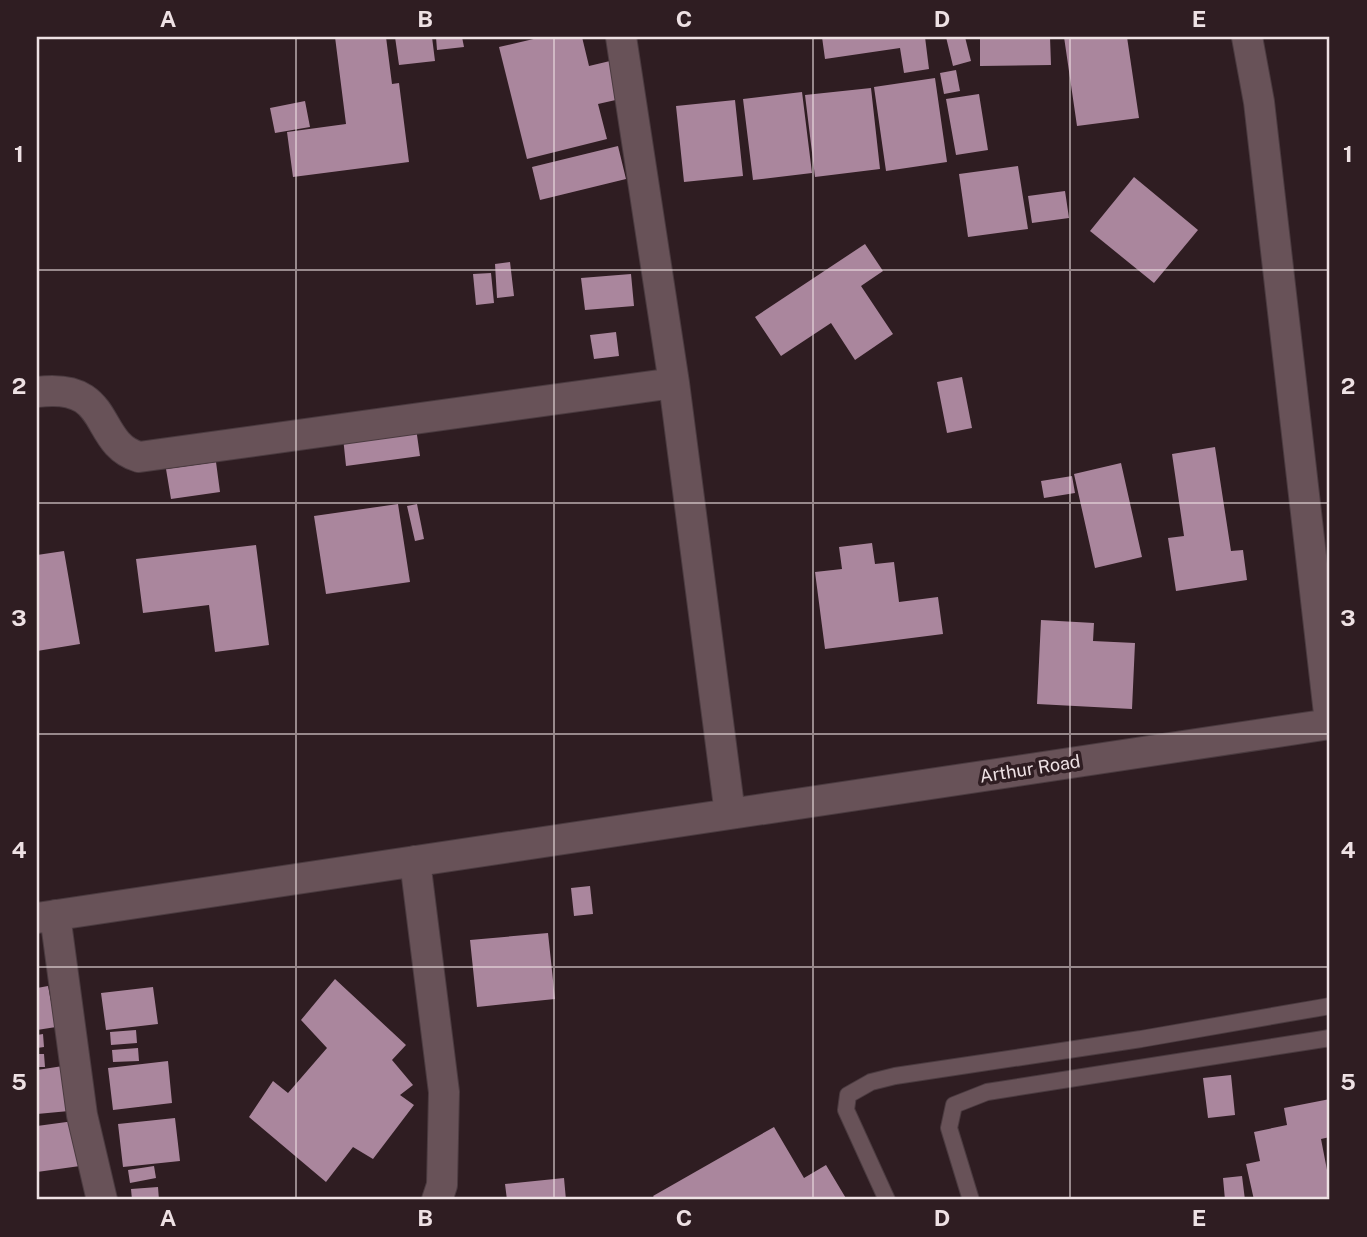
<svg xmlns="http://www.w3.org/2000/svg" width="1367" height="1237" viewBox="0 0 1367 1237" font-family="'Public Sans',sans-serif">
	<rect width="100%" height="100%" fill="#2f1d22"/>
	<path fill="#aa869d" d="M335,37H386L392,84L399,83L409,162L293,177L287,132L346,124Z
		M395,37H432L435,61L399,65Z
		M436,37H462L464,47L437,50Z
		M542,37H582L589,66L610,61L620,99L598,104L607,139L527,159L499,47Z
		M822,37H925L929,69L904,73L900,48L825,59Z
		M946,37H965L971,61L953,66Z
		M980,37H1050L1051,65L980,66Z
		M1064,37H1127L1139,118L1077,126Z
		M956,70L960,91L944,94L940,73Z
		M935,78L947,162L886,171L874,87Z
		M871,88L880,169L815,177L805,95Z
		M802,92L812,173L753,180L743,99Z
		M979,94L988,150L956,155L946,99Z
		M735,100L743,176L684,182L676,106Z
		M305,101L310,127L275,133L270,108Z
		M618,146L626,179L540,200L532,167Z
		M1018,166L1028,229L968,237L959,174Z
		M1134,177L1198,230L1154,283L1090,231Z
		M1065,191L1069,218L1032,223L1028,196Z
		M865,244L883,271L861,286L893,334L855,360L831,323L781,356L755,317Z
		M510,262L514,296L497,298L495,264Z
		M491,273L494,303L476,305L473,274Z
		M631,274L634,306L585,310L581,278Z
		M616,332L619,356L594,359L590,335Z
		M962,377L972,428L947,433L937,382Z
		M416,428L420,456L346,466L343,437Z
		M1215,447L1231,551L1243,550L1247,580L1176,591L1168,538L1184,536L1172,454Z
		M216,462L220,492L171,499L166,469Z
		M1121,463L1142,557L1095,568L1074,474Z
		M1072,476L1075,493L1044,498L1041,481Z
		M398,504L410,582L326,594L314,516Z
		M417,504L424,539L415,541L407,506Z
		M872,543L875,564L894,562L899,602L938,597L943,634L825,649L815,572L842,569L839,547Z
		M256,545L269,645L215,652L209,605L143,613L136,559Z
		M64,551L80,644L37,651V555Z
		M1041,620L1094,623L1093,641L1135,643L1132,709L1037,704Z
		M590,886L593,914L574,916L571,888Z
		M548,933L555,999L477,1007L470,940Z
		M335,979L406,1045L392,1060L413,1085L400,1095L414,1105L373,1159L353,1147L326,1182L249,1117L273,1081L288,1093L327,1048L301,1020Z
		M48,986L56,1027L37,1030V988Z
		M153,987L158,1024L106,1030L101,993Z
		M136,1030L137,1043L111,1045L110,1032Z
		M43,1034L44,1047L37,1048V1035Z
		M138,1048L139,1061L113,1062L112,1050Z
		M37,1054H44L45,1067H37Z
		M168,1061L172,1103L113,1110L108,1068Z
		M63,1066L69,1111L37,1114V1070Z
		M1231,1075L1235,1115L1208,1118L1203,1078Z
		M1330,1099V1137L1321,1139L1327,1170L1330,1169V1199L1254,1200L1246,1164L1260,1161L1254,1132L1287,1125L1284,1108Z
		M175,1118L180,1161L123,1167L118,1124Z
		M74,1121L80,1166L37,1172V1126Z
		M774,1127L804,1178L826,1165L847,1200H656L653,1196Z
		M154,1166L156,1178L130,1183L128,1170Z
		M1242,1176L1245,1200H1225L1223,1178Z
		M564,1178L566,1200H507L505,1184Z
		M158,1187L159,1200H132L131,1189Z"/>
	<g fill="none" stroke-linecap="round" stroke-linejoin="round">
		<g stroke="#4b3b40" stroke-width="18">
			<path id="service" d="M887,1200L846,1110L848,1095L871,1082L895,1076L1141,1039L1330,1006
				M971,1200L949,1128L954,1105L987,1092L1330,1038"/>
		</g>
		<g stroke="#4b3b40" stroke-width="32">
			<path id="minor" d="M621,37L674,383L730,814
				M1247,37L1259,102L1330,722
				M37,392C114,382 92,443 139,457L674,383
				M415,861L444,1092L442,1185L437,1200
				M55,915L82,1115L102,1200
				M37,918L1330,724"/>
		</g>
		<use href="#service" stroke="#685258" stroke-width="16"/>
		<use href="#minor" stroke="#685258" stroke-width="30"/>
	</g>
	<path fill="none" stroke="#eee1e4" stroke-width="2" stroke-opacity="0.55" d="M296,37V1200M554,37V1200M813,37V1200M1070,37V1200M37,270H1330M37,503H1330M37,734H1330M37,967H1330"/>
	<g text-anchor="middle" stroke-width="7" stroke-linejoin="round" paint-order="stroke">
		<g font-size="18" fill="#eee1e4" stroke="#2f1d22">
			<text transform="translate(1030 769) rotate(-9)" y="6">Arthur Road</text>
		</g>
	</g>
	<rect width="1367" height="1237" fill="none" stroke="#2f1d22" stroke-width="77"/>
	<rect x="38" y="38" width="1290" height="1160" fill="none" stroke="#eee1e4" stroke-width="2.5"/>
	<g font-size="23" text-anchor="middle" font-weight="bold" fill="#eee1e4">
		<text x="168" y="27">A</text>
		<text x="425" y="27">B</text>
		<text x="684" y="27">C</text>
		<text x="942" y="27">D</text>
		<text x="1199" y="27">E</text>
		<text x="19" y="162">1</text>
		<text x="1348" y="162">1</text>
		<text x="19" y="394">2</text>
		<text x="1348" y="394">2</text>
		<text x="19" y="626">3</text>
		<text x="1348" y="626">3</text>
		<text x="19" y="858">4</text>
		<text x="1348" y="858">4</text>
		<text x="19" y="1090">5</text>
		<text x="1348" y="1090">5</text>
		<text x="168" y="1226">A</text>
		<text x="425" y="1226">B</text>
		<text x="684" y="1226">C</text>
		<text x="942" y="1226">D</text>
		<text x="1199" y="1226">E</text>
	</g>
</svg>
